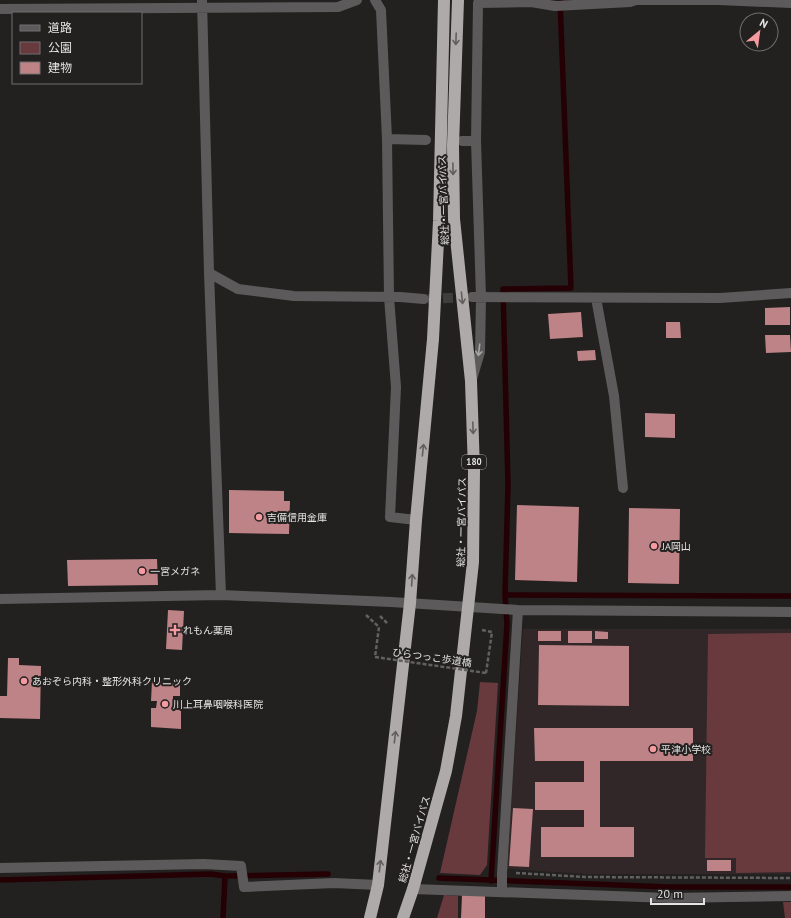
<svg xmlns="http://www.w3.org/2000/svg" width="791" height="918" viewBox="0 0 791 918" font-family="'PT Sans','Noto Sans JP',sans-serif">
	<rect width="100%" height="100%" fill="#232020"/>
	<path fill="#312728" d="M523,629H791V874H586L507,869Z"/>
	<path fill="#683a3e" d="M791,633V872L736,873V858H705L708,634Z
		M480,682L498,683L487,865L480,875L440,873L477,711Z
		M444,895L458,896V918H437Z
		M783,902H791V918H785Z"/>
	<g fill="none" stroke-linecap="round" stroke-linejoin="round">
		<path stroke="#240004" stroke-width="5.5" d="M505,595L791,596
			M439,878L669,887H791
			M0,880L211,874L225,876L328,874
			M491,881L507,624L505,595L508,485L503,289L571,288L560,0
			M223,918L225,876"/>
	</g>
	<path fill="#be8386" d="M790,307V325H765V308Z
		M581,312L583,337L550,339L548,314Z
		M666,322H680L681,338H666Z
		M765,335H790L791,352L766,353Z
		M595,350L596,360L578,361L577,351Z
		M645,413L675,414V438L645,437Z
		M229,490L284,491V501H290L289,534L229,533Z
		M517,505L579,507L577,582L515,580Z
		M629,508L680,509L679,584L628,583Z
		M157,559L158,585L68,586L67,560Z
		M168,610L184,611L182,650L166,649Z
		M538,631H561V641H538Z
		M568,631H592V643H568Z
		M595,631L608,632V639H595Z
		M539,645L629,646V706L538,705Z
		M8,658H19V665L41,666L40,719L0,718V696H7Z
		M152,681L180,683V696H173V709H181V729L151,727V708H156L157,701H151Z
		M534,728H693V761H600V827H634V857H541V827H584V810H535V782H584V761H535Z
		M513,808L533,809L529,867L509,866Z
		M707,860H731V871H707Z
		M462,895H485V918H461Z"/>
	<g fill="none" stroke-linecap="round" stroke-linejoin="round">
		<path stroke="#403d3d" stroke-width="10" stroke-dasharray="10 5" stroke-linecap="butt" d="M428,299L468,297"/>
		<path stroke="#626060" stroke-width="2.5" stroke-dasharray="4 2" stroke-linecap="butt" d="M366,615L379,627L375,657
			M380,616L388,624
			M482,630L492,632L486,673
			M516,873L586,877L791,878"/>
		<path stroke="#5c5a5a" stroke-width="10" d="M202,0L209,273L221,595
			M375,0L381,10L387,139L389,297L396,387L390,517L416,520
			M0,9L338,7L357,0
			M387,139L426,140
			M462,141H476
			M209,273L238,289L294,296L400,297L424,299
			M472,297L720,298L791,293
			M596,298L614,396L623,488
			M472,379L480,352L481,297L476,141L478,3L531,2L555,6L630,2L636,0H719L791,3
			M0,599L221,595L391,602L518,610L791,612
			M0,868L204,864L241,866L244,887L334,883L378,885
			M413,889L670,898L791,896
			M502,892V873L518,610"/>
		<path stroke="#aeaaaa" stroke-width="12" d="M370,918L378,885L410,603L416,520L433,339L439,221L444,0
			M403,918L413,889L446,771L456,716L473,562L474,470L471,381L454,219L453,146L458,0"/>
		<path stroke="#626060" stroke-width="2.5" stroke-dasharray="4 2" stroke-linecap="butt" d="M375,657L486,673"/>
	</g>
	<defs><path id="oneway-shaft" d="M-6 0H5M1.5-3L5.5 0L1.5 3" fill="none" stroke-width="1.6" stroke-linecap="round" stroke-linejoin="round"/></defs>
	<g stroke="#625e5e">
		<use href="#oneway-shaft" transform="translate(456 39) rotate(92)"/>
		<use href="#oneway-shaft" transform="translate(453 169) rotate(89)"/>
		<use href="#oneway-shaft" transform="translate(462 298) rotate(84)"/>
		<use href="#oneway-shaft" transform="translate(473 428) rotate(88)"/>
		<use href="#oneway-shaft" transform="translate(423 450) rotate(-84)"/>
		<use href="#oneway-shaft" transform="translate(412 580) rotate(-86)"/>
		<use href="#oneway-shaft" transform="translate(395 737) rotate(-83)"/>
		<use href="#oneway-shaft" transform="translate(380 866) rotate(-83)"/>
	</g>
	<use stroke="#a7a5a5" href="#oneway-shaft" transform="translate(479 350) rotate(97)"/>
	<g fill="#f49aa0" stroke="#232020" stroke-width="1.5">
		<circle cx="259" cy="517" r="4"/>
		<circle cx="654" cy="546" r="4"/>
		<circle cx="142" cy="571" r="4"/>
		<path d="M173 624h4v4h4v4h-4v4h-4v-4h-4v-4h4z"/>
		<circle cx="24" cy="681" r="4"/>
		<circle cx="165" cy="704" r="4"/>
		<circle cx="653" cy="749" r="4"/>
	</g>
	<g text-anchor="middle" stroke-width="4" stroke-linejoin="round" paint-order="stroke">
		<rect fill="#232020" stroke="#aba8a8" stroke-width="1" x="462" y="455" width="24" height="14" rx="3"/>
		<g font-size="9" font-weight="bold" fill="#e5e3e3">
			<text x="474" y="465">180</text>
		</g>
		<g font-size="10" fill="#e5e3e3" stroke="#232020">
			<text transform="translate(443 200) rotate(-92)" y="4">総社・一宮バイパス</text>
			<text transform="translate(461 522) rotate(-89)" y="4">総社・一宮バイパス</text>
			<text transform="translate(432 657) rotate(8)" y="4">ひらつっこ歩道橋</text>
			<text transform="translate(414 839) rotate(-74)" y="4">総社・一宮バイパス</text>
		</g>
		<g font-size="10" fill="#e5e3e3" stroke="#232020" text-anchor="start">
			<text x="267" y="521">吉備信用金庫</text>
			<text x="662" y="550">JA岡山</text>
			<text x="150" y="575">一宮メガネ</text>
			<text x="183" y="634">れもん薬局</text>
			<text x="32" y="685">あおぞら内科・整形外科クリニック</text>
			<text x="173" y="708">川上耳鼻咽喉科医院</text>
			<text x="661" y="753">平津小学校</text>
		</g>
	</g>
	<rect x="12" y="12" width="130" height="72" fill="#232020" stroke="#716e6e"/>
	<rect x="20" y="25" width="20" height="6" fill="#5c5a5a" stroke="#716e6e"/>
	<text x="48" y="32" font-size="12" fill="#e5e3e3">道路</text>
	<rect x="20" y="42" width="20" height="12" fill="#683a3e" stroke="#716e6e"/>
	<text x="48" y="52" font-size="12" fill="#e5e3e3">公園</text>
	<rect x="20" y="62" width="20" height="12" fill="#be8386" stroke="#716e6e"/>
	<text x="48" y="72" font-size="12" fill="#e5e3e3">建物</text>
	<g transform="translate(759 32) rotate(29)"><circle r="19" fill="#232020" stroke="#716e6e"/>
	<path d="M0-3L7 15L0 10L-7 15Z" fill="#f49aa0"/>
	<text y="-6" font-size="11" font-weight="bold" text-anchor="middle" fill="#e5e3e3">N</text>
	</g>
	<path d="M651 898v6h53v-6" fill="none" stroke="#e5e3e3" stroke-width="2"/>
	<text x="657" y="898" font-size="12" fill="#e5e3e3" stroke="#232020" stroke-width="3" paint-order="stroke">20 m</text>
</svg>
